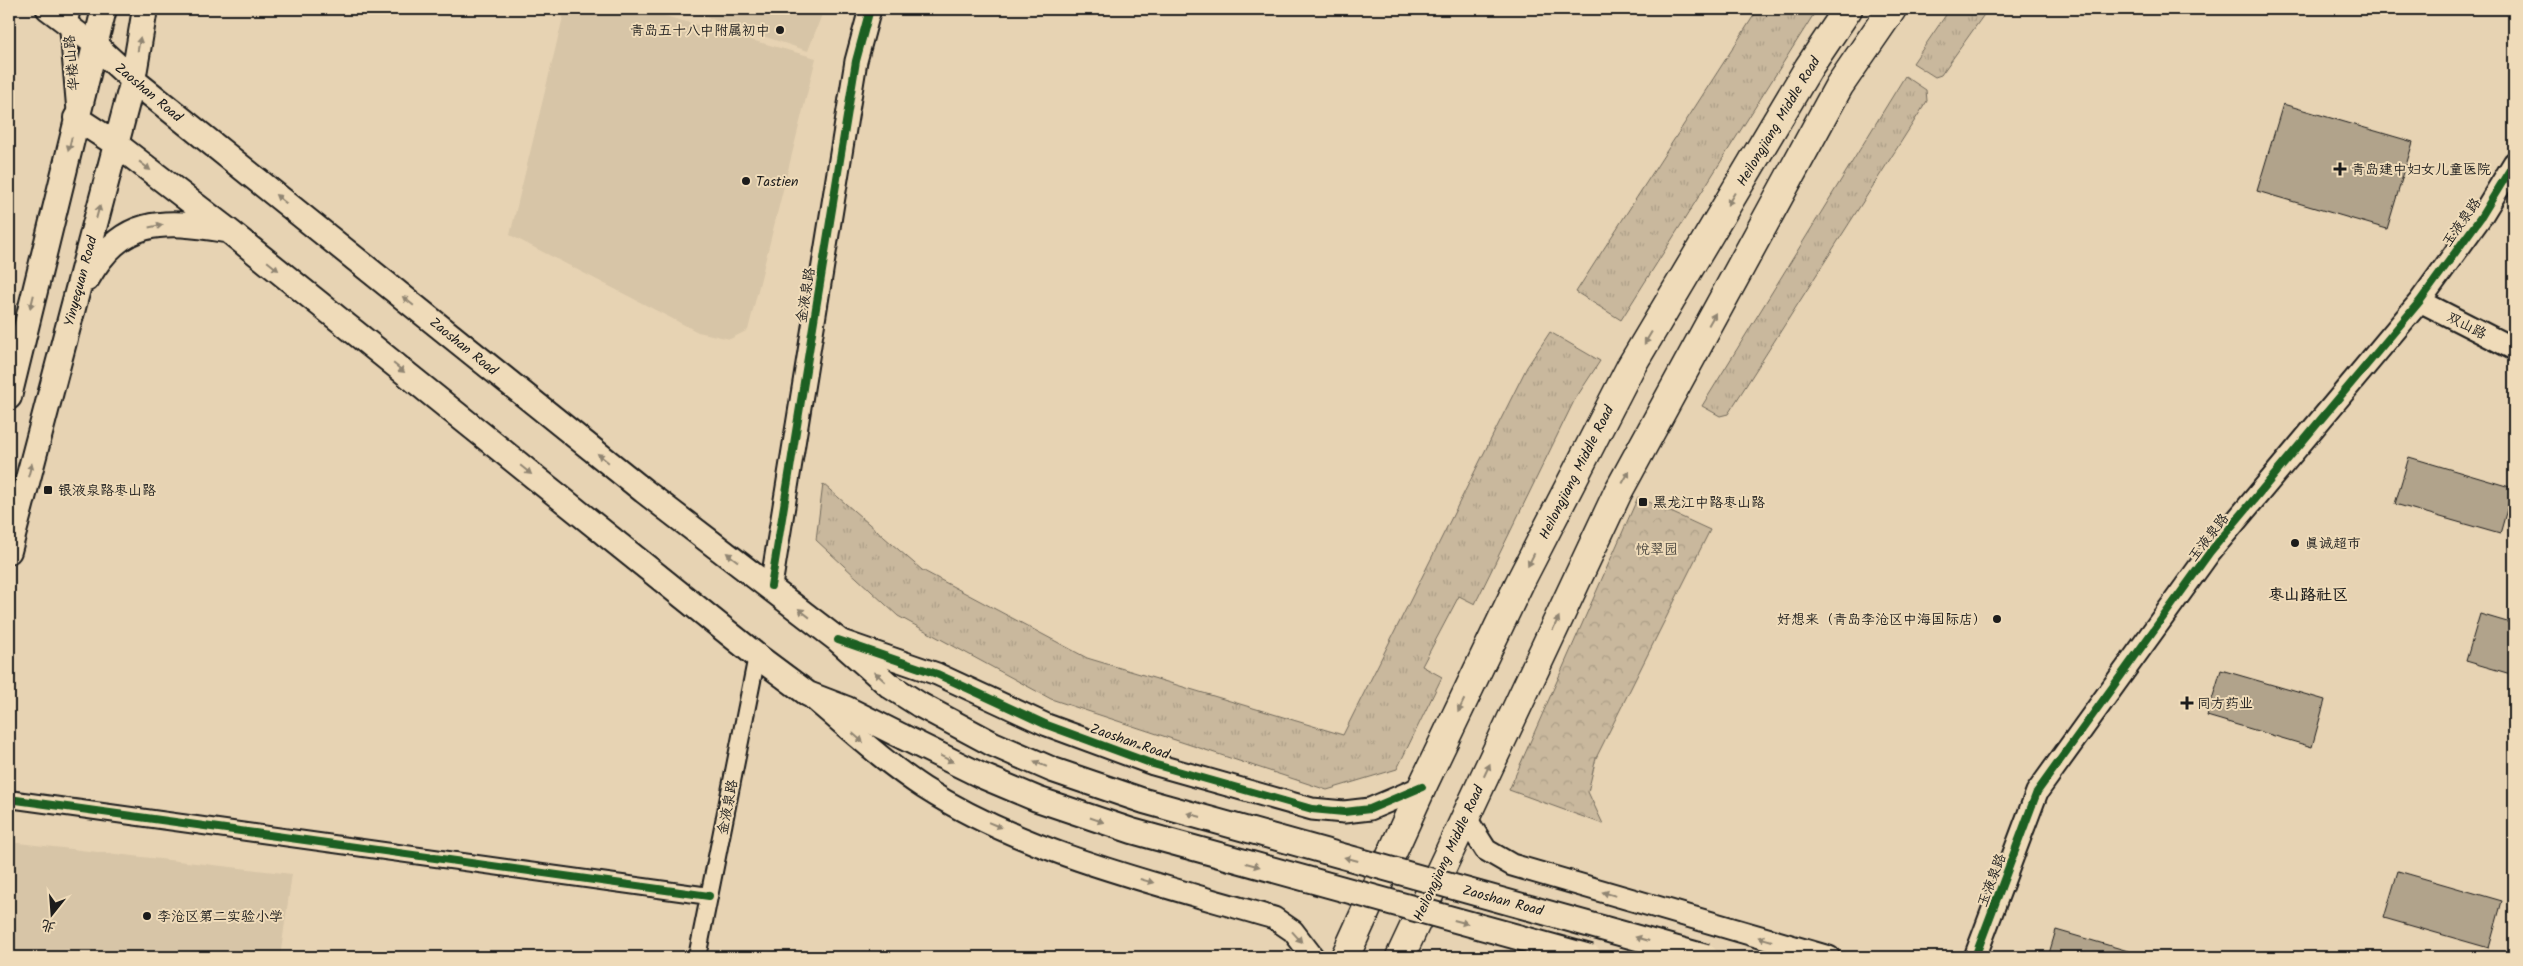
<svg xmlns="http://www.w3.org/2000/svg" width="2523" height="966" viewBox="0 0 2523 966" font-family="Kalam,'LXGW WenKai TC',sans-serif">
	<defs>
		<pattern id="grass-tufts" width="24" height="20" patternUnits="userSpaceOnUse" patternTransform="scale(1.25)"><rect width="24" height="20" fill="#c9b89d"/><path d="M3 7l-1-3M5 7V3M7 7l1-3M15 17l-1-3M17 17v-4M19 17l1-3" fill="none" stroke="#ac9e87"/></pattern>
		<pattern id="park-crowns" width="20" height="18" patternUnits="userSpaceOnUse" patternTransform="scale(1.25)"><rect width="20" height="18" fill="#c9b89d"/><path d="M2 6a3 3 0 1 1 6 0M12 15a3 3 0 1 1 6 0" fill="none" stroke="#ac9e87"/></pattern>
	</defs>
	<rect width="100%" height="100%" fill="#e7d3b3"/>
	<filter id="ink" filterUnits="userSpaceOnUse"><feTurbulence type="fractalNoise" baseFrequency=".02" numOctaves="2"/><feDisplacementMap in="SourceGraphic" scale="10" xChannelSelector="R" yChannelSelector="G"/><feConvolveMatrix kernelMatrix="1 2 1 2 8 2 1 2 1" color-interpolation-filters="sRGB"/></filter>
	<g filter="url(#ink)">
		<path fill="#d7c5a7" d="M565,9H640L816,58L748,330L730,339L698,332L510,235Z
			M682,9H824L808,51Z
			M9,842L292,874L280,957H9Z"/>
		<path fill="url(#grass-tufts)" stroke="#726a5c" d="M1758,9H1817L1621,320L1576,292Z
			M1950,9H1988L1941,75L1935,77L1913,63Z
			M1905,76L1926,90L1927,101L1728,414L1720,416L1702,406Z
			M1550,332L1600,361L1574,401L1475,604L1459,596L1422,666L1442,677L1397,769L1327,790L1051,699L898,616L816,540L823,484L922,570L1087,658L1343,735L1527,367Z"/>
		<path fill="url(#park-crowns)" stroke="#726a5c" d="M1638,497L1710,530L1596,758L1588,792L1603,824L1509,790Z"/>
		<path fill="#b1a38b" stroke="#1c1c1c" d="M2283,104L2413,142L2387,229L2257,191Z
			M2409,457L2513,488L2500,534L2395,504Z
			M2480,614L2514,624V675L2466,661Z
			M2221,670L2325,700L2312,747L2207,716Z
			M2398,871L2502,901L2489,948L2384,918Z
			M2056,930L2135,953L2134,957H2048Z"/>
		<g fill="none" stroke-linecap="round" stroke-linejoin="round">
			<g stroke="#1c1c1c" stroke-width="20">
				<path id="minor" d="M72,9L68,25L75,106
					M9,799L709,896
					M697,957L757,656"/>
			</g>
			<g stroke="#1c1c1c" stroke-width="25">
				<path id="tertiary" d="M47,9L96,46
					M2420,301L2514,349
					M771,586L856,61L870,9
					M839,640L937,674L1047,725L1153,764L1312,809L1344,812L1370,809L1422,787
					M812,698C849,729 884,762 924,788C1027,854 1158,884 1274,918L1293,931L1313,957
					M1465,817L1486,850L1512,865L1829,957
					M1975,957L2037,792L2210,552L2420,301L2481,217L2514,163"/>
			</g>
			<g stroke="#1c1c1c" stroke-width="28">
				<path id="secondary" d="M96,46L133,80L644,491L838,640L890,686L920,705
					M76,118L116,144L229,231L757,656L808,694L847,709L903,737
					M87,279C121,218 162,219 225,230
					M9,397L104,9
					M9,551L133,80L145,9"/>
			</g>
			<g stroke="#1c1c1c" stroke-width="31">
				<path id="trunk" d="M1345,957L1422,787L1519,584L1630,368L1809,67L1848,9
					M1400,957L1618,492L1839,86L1892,9"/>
			</g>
			<use href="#minor" stroke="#efdbb9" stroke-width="16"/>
			<use href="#tertiary" stroke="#efdbb9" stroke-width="21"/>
			<use href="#secondary" stroke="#efdbb9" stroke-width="24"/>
			<use href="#trunk" stroke="#efdbb9" stroke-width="28"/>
			<g stroke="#1c1c1c" stroke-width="28" stroke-linecap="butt">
				<path id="secondary-bridge" d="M920,705L993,744L1053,770L1144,801L1706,957
					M903,737L980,775L1037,799L1132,831L1590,957"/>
			</g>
			<use href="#secondary-bridge" stroke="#efdbb9" stroke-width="24"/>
			<g stroke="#efdbb9" stroke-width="11">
				<path id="cycleway" d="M771,586L856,61L870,9
					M838,640L937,674L1047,725L1153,764L1312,809L1344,812L1370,809L1422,787
					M9,799L709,896
					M1975,957L2037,792L2210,552L2420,301L2481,217L2514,163"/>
			</g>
			<use href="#cycleway" stroke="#1b5e20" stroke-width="8"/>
		</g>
		<defs><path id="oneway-solid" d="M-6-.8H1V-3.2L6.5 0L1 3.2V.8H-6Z" transform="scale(1.25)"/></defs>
		<g fill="#908572">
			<use href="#oneway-solid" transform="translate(139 44) rotate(-80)"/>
			<use href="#oneway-solid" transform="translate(70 144) rotate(104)"/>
			<use href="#oneway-solid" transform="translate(145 166) rotate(38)"/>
			<use href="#oneway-solid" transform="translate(281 199) rotate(-141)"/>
			<use href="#oneway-solid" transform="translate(1731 199) rotate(121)"/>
			<use href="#oneway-solid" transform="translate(98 212) rotate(-75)"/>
			<use href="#oneway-solid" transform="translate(156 226) rotate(-11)"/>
			<use href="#oneway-solid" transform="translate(273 266) rotate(39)"/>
			<use href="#oneway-solid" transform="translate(408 301) rotate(-141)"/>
			<use href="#oneway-solid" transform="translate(32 302) rotate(104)"/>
			<use href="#oneway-solid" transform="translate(1712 319) rotate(-61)"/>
			<use href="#oneway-solid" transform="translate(1648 338) rotate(121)"/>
			<use href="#oneway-solid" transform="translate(399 368) rotate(39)"/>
			<use href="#oneway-solid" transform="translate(603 458) rotate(-141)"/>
			<use href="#oneway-solid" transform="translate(30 470) rotate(-75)"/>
			<use href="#oneway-solid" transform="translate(526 470) rotate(39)"/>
			<use href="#oneway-solid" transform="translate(1626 477) rotate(-61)"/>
			<use href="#oneway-solid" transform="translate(732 557) rotate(-143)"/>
			<use href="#oneway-solid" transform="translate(1531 560) rotate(117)"/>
			<use href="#oneway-solid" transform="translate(804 613) rotate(-142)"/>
			<use href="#oneway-solid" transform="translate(1556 623) rotate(-65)"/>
			<use href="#oneway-solid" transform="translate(880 677) rotate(-138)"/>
			<use href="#oneway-solid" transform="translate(1461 706) rotate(116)"/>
			<use href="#oneway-solid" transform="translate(858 738) rotate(41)"/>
			<use href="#oneway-solid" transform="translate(947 759) rotate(26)"/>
			<use href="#oneway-solid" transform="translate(1040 764) rotate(-157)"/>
			<use href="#oneway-solid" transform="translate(1487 770) rotate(-65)"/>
			<use href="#oneway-solid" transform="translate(1194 815) rotate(-165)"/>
			<use href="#oneway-solid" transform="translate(1097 820) rotate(19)"/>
			<use href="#oneway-solid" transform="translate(995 825) rotate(22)"/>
			<use href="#oneway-solid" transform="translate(1351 859) rotate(-165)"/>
			<use href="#oneway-solid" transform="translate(1253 865) rotate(15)"/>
			<use href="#oneway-solid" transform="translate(1147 881) rotate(16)"/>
			<use href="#oneway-solid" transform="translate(1609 894) rotate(-164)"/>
			<use href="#oneway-solid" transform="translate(1461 922) rotate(15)"/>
			<use href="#oneway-solid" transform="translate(1297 937) rotate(48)"/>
			<use href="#oneway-solid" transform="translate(1642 939) rotate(-164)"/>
			<use href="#oneway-solid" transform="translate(1765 939) rotate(-164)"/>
		</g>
	</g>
	<g fill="#1c1c1c" stroke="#efdbb9" stroke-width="2">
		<circle cx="780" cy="30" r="5"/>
		<path d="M2337.5 161.5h5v5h5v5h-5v5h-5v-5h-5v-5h5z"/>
		<circle cx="746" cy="181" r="5"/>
		<rect x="43" y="485" width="10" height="10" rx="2.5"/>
		<rect x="1638" y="497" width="10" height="10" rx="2.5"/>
		<circle cx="2295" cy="543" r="5"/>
		<circle cx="1997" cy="619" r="5"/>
		<path d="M2184.5 695.5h5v5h5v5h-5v5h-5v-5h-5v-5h5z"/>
		<circle cx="147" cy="916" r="5"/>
	</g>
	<g text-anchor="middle" stroke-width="4" stroke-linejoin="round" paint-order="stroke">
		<g font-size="14" fill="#1c1c1c" stroke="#efdbb9" text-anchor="start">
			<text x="770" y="35" text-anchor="end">青岛五十八中附属初中</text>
			<text x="2351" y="174">青岛建中妇女儿童医院</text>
			<text x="756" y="186">Tastien</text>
			<text x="58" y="495">银液泉路枣山路</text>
			<text x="1653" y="507">黑龙江中路枣山路</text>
			<text x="2305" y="548">真诚超市</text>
			<text x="1987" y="624" text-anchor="end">好想来（青岛李沧区中海国际店）</text>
			<text x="2197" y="708">同方药业</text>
			<text x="157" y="921">李沧区第二实验小学</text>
		</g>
		<g font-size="14" fill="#1c1c1c" stroke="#efdbb9">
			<text transform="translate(71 63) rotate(-95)" y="5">华楼山路</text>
			<text transform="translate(149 92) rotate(40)" y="5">Zaoshan Road</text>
			<text transform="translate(1778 121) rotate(-59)" y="5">Heilongjiang Middle Road</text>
			<text transform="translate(2461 222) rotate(-55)" y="5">玉液泉路</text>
			<text transform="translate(80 281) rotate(-75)" y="5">Yinyequan Road</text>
			<text transform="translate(805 295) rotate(-81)" y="5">金液泉路</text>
			<text transform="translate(2467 325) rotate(27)" y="5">双山路</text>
			<text transform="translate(464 346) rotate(39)" y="5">Zaoshan Road</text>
			<text transform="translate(1576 472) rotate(-63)" y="5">Heilongjiang Middle Road</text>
			<text transform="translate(2208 537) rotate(-52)" y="5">玉液泉路</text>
			<text transform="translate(1130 741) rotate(19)" y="5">Zaoshan Road</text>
			<text transform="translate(727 807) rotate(-79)" y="5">金液泉路</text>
			<text transform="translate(1448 853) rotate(-65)" y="5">Heilongjiang Middle Road</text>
			<text transform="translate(1991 880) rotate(-69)" y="5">玉液泉路</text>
			<text transform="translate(1503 900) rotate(15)" y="5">Zaoshan Road</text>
		</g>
		<g font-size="14" fill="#47433c" stroke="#efdbb9">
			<text x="1657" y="554">悦翠园</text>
		</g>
		<g font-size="16" font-weight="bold" fill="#1c1c1c" stroke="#efdbb9">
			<text x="2308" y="600">枣山路社区</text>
		</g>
	</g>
	<rect width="2523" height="966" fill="none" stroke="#efdbb9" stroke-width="30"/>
	<rect x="15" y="15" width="2493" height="936" fill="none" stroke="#1c1c1c" stroke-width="2" filter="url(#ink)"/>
	<g transform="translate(52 914) rotate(197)" stroke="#efdbb9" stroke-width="4" paint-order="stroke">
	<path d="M0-4L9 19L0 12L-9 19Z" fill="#1c1c1c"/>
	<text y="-8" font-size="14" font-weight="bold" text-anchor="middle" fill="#1c1c1c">北</text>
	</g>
</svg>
